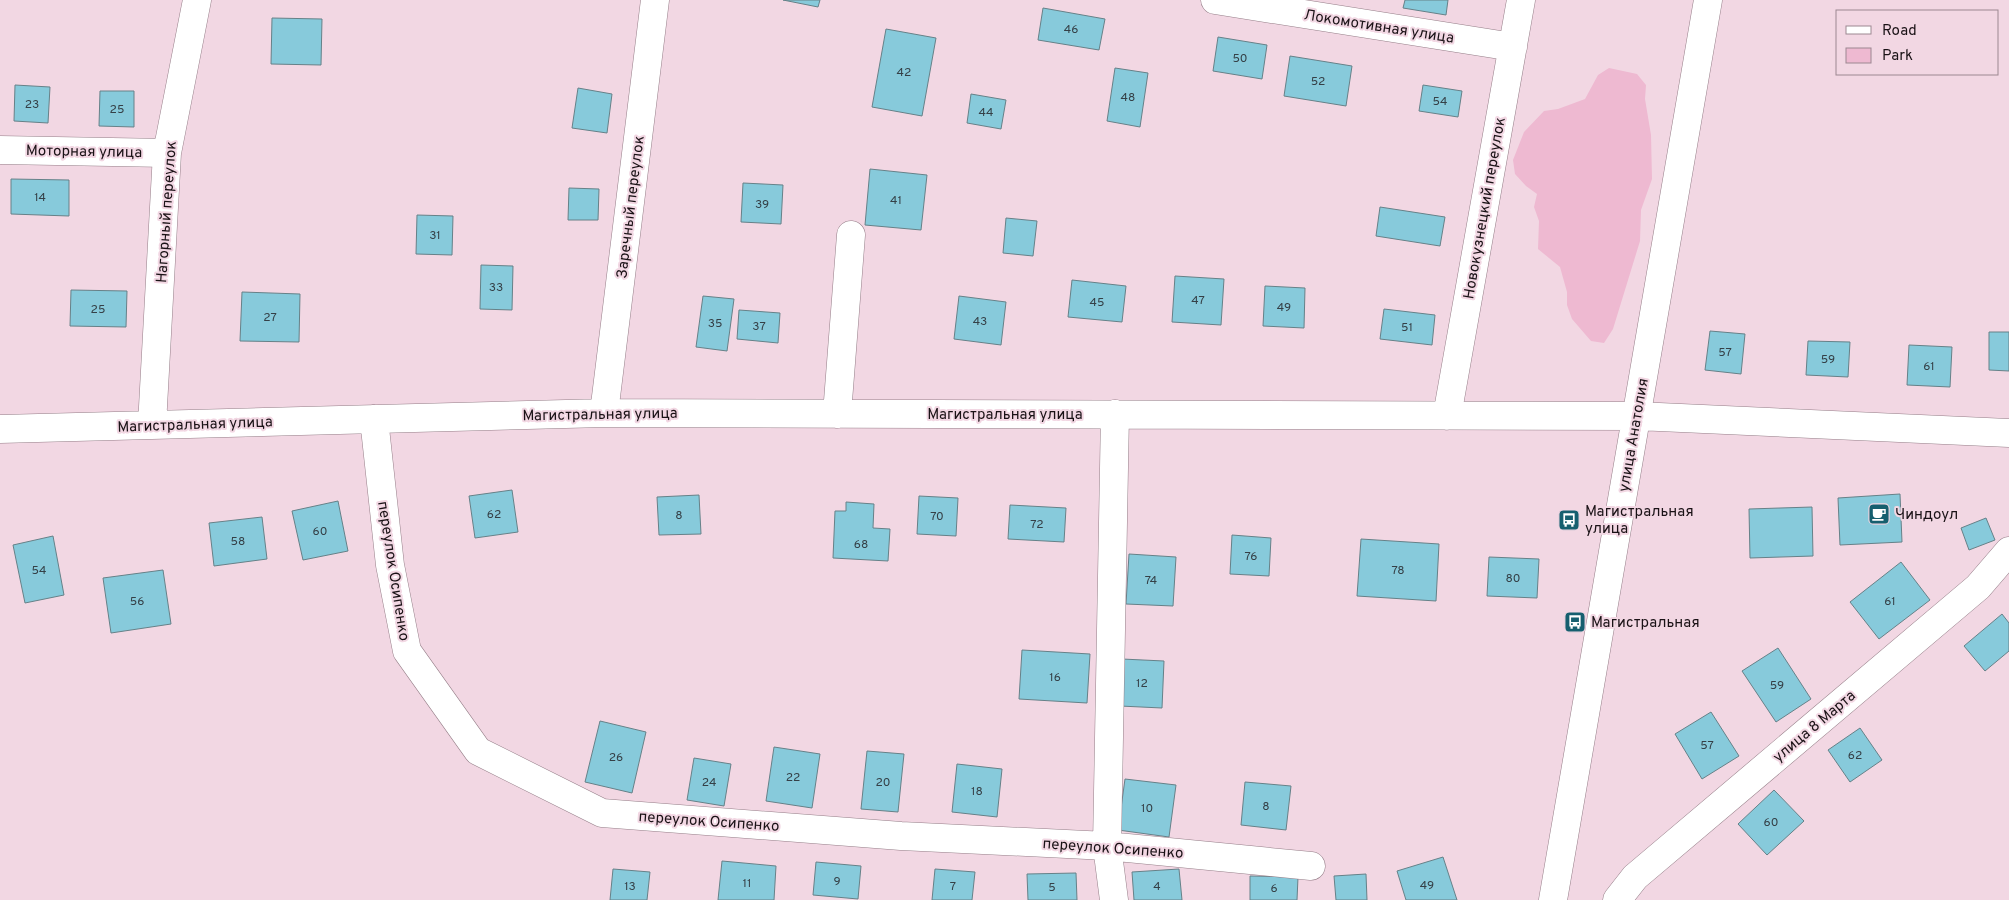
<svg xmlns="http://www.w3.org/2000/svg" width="2009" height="900" viewBox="0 0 2009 900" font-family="Overpass,sans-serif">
	<rect width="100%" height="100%" fill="#f2d7e3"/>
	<path fill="#eeb9d1" d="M1609,68L1637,74L1646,85L1645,99L1651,135L1652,179L1641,210L1640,241L1613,329L1604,343L1591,341L1572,319L1567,305V292L1560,267L1538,249L1539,221L1534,207L1537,194L1526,186L1515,174L1513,160L1524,132L1544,111L1558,109L1585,99L1598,75Z"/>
	<path fill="#87cadb" stroke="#668188" d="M783,0H820L818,7Z
		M1405,0H1448L1446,15L1403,8Z
		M1043,8L1105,19L1099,50L1038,40Z
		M272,18L322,19L321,65L271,64Z
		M886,29L936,38L922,116L872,107Z
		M1218,37L1267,45L1262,79L1213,71Z
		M1290,56L1352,66L1346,106L1284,96Z
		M1115,68L1148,73L1140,127L1107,121Z
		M15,85L50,87L48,123L14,121Z
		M1423,85L1462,91L1458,117L1419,111Z
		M578,88L612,94L607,133L572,128Z
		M100,91H134V127L99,126Z
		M971,94L1006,100L1001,129L967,123Z
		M870,169L927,175L921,230L865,225Z
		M11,179L69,180V216L11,214Z
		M743,183L783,185L781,224L741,222Z
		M569,188L599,189L598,220H568Z
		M1380,207L1445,217L1440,246L1376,236Z
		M417,215L453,216L452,255L416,254Z
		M1006,218L1037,221L1033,256L1003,253Z
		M481,265L513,266L512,310L480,309Z
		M1175,276L1224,279L1221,325L1172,322Z
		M1072,280L1126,286L1122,322L1068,317Z
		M1265,286L1305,288L1304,328L1263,326Z
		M71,290L127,291L126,327L70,326Z
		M242,292L300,294L299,342L240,341Z
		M703,296L734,299L727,351L696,347Z
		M959,296L1006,302L1001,345L954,339Z
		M1384,309L1435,315L1432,345L1380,339Z
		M739,310L780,313L778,343L737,339Z
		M1710,331L1745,334L1741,374L1705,370Z
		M1989,332H2009V371L1989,370Z
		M1808,341L1850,342L1848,377L1806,375Z
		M1909,345L1952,347L1950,387L1907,385Z
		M512,490L518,532L475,538L469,496Z
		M1900,494L1902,542L1840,545L1838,498Z
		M699,495L701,534L659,535L657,497Z
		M919,496L958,498L956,536L917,534Z
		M338,501L348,551L303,560L292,511Z
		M846,502L874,504L873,528L890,529L888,561L833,558L835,511H846Z
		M1010,505L1066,508L1064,542L1008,539Z
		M1812,507L1813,556L1750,558L1749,509Z
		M262,517L267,559L214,566L209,523Z
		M1986,518L1995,540L1969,550L1961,528Z
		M1232,535L1271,538L1269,576L1230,574Z
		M53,536L64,595L25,603L13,545Z
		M1361,539L1439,544L1436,601L1357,596Z
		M1129,554L1176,557L1173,606L1126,604Z
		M1489,557L1539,559L1537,598L1487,596Z
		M1901,562L1930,600L1879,639L1850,602Z
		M163,570L171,624L111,633L103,578Z
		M2002,614L2009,623V651L1985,671L1964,646Z
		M1778,648L1811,699L1776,722L1742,671Z
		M1022,650L1090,654L1087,703L1019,699Z
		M1122,659L1164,661L1162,708L1120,706Z
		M1711,712L1739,756L1702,779L1675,734Z
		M600,721L646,732L632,793L585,782Z
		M1860,728L1882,760L1850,782L1828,750Z
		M774,747L820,754L812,808L766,801Z
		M867,751L904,754L898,812L861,809Z
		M694,758L731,764L724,806L687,800Z
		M957,764L1002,769L997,817L952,812Z
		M1125,779L1176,785L1169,837L1118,830Z
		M1245,782L1291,786L1286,830L1241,825Z
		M1774,790L1804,821L1767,855L1738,824Z
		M1443,857L1457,900H1406L1397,871Z
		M722,861L776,866L774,900H718Z
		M816,862L861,866L858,899L813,895Z
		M613,869L650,872L647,900H610Z
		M935,869L975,872L972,900H932Z
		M1179,869L1182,900H1134L1132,872Z
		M1076,873L1077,900H1028L1027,874Z
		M1366,874L1367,900H1336L1334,876Z
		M1250,876L1298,877L1297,900H1250Z"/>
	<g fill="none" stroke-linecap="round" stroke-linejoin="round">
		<g stroke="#957e88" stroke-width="29">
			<path id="minor" d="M1215,0L1513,47
				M0,150L167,153
				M604,413L655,0
				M837,414L851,235
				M1447,416L1521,0
				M374,419L390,565L407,651L478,751L602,813L901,836L1107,846L1311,866
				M152,425L167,153L197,0
				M0,429L604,413L1637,416L2009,433
				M1114,900L1107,846L1115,414
				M1553,900L1708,0
				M1617,900L1635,877L1978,587L2009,551"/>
		</g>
		<use href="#minor" stroke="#fff" stroke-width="28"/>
	</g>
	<defs>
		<g id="cafe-square" transform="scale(1.125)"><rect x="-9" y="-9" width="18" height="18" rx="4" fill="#165f6f" stroke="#f2d7e3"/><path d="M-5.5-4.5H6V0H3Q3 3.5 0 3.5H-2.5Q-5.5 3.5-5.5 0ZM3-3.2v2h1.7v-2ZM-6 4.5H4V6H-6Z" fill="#fff"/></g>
		<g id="bus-square" transform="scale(1.125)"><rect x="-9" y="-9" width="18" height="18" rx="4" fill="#165f6f" stroke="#f2d7e3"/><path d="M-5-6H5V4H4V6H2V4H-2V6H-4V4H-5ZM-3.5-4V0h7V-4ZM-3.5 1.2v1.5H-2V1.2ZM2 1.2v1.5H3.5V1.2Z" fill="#fff"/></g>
	</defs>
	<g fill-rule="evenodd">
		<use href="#cafe-square" x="1879" y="514"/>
		<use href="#bus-square" x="1569" y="520"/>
		<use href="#bus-square" x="1575" y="622"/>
	</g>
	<g text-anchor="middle" stroke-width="4" stroke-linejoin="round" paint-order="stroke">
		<g font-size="12" fill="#354047">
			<text x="1071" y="33">46</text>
			<text x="1240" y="62">50</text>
			<text x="904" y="76">42</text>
			<text x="1318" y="85">52</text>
			<text x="1128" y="101">48</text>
			<text x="1440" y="105">54</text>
			<text x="32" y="108">23</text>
			<text x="117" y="113">25</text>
			<text x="986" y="116">44</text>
			<text x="40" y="201">14</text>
			<text x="896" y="204">41</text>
			<text x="762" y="208">39</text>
			<text x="435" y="239">31</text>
			<text x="496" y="291">33</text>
			<text x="1198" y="304">47</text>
			<text x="1097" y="306">45</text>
			<text x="1284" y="311">49</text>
			<text x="98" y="313">25</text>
			<text x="270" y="321">27</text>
			<text x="980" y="325">43</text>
			<text x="715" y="327">35</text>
			<text x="759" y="330">37</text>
			<text x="1407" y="331">51</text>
			<text x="1725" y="356">57</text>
			<text x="1828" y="363">59</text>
			<text x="1929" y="370">61</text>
			<text x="494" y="518">62</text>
			<text x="679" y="519">8</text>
			<text x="937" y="520">70</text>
			<text x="1037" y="528">72</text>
			<text x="320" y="535">60</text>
			<text x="238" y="545">58</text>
			<text x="861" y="548">68</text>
			<text x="1251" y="560">76</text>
			<text x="39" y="574">54</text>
			<text x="1398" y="574">78</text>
			<text x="1513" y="582">80</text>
			<text x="1151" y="584">74</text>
			<text x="137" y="605">56</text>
			<text x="1890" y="605">61</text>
			<text x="1055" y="681">16</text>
			<text x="1142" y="687">12</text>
			<text x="1777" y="689">59</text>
			<text x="1707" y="749">57</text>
			<text x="1855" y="759">62</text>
			<text x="616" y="761">26</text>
			<text x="793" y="781">22</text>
			<text x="709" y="786">24</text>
			<text x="883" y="786">20</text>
			<text x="977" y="795">18</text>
			<text x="1266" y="810">8</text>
			<text x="1147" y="812">10</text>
			<text x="1771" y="826">60</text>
			<text x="837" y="885">9</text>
			<text x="747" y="887">11</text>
			<text x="1427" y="889">49</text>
			<text x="630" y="890">13</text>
			<text x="953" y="890">7</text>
			<text x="1157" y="890">4</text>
			<text x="1052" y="891">5</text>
			<text x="1274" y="892">6</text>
		</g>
		<g font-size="15" fill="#1a1216" stroke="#f2d7e3">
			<text transform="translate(1379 26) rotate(9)" y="5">Локомотивная улица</text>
			<text transform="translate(84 151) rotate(1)" y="5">Моторная улица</text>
			<text transform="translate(630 207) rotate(-83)" y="5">Заречный переулок</text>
			<text transform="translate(1484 208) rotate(-80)" y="5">Новокузнецкий переулок</text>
			<text transform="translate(166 212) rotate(-86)" y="5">Нагорный переулок</text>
			<text transform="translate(600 414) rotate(-1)" y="5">Магистральная улица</text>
			<text x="1005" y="419">Магистральная улица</text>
			<text transform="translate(195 424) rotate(-2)" y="5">Магистральная улица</text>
			<text transform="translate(1633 435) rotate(-80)" y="5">улица Анатолия</text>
			<text transform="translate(394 571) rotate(81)" y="5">переулок Осипенко</text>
			<text transform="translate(1814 726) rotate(-40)" y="5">улица 8 Марта</text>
			<text transform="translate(709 821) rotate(4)" y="5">переулок Осипенко</text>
			<text transform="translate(1113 848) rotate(4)" y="5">переулок Осипенко</text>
		</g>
		<g font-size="15" fill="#1a1216" stroke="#f2d7e3" text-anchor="start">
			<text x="1585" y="516">Магистральная<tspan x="1585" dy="17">улица</tspan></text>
			<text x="1895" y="519">Чиндоул</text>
			<text x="1591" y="627">Магистральная</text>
		</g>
	</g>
	<rect x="1836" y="10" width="162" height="65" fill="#f2d7e3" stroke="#9c8891"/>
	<rect x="1846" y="26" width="25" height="8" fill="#ffffff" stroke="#9c8891"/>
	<text x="1882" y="35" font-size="15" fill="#1a1216">Road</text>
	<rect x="1846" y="48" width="25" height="15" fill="#eeb9d1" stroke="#9c8891"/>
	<text x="1882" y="60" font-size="15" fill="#1a1216">Park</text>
</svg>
